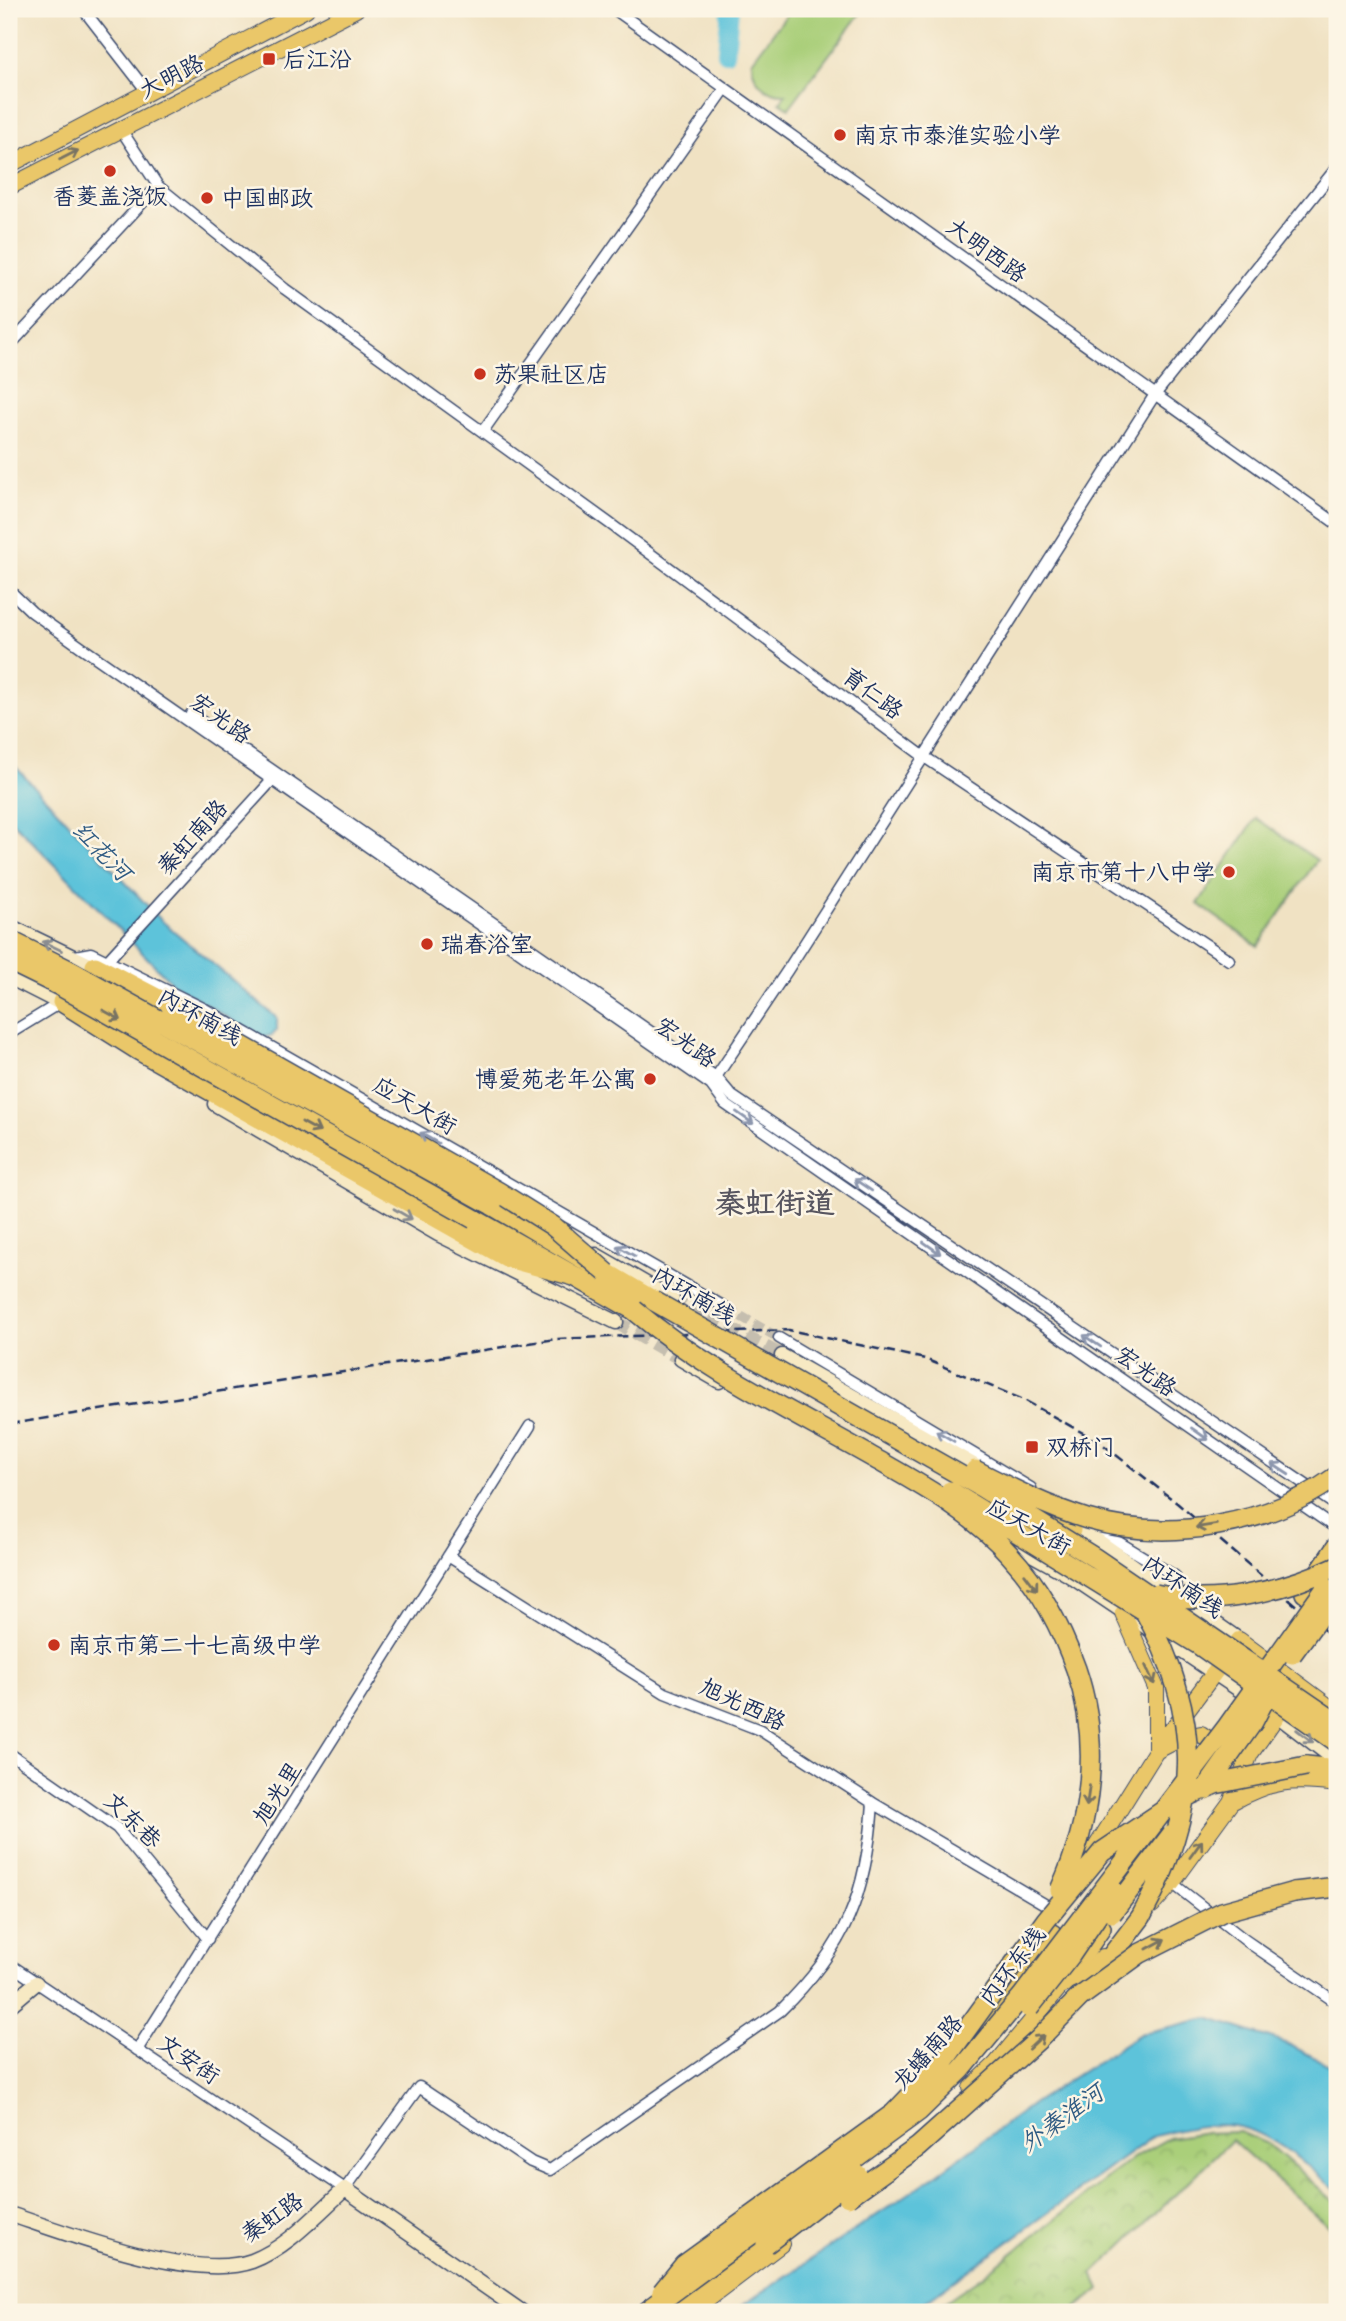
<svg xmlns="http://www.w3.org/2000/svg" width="1346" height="2321" viewBox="0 0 1346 2321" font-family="'Gochi Hand','LXGW WenKai TC',sans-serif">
	<defs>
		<pattern id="park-crowns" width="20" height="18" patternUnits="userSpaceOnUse" patternTransform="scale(1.75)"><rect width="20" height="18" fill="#aacf7a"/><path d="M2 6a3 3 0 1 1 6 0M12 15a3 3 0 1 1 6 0" fill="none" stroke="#92b26c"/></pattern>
	</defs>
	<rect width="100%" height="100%" fill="#fcf5e5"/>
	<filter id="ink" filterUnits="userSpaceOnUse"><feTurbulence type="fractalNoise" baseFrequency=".0143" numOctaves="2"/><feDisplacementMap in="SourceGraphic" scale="14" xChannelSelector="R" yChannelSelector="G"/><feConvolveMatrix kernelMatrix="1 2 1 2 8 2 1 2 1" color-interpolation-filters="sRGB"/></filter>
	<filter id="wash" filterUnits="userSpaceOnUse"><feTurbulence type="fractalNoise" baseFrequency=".00686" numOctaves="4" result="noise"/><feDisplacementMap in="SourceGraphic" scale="28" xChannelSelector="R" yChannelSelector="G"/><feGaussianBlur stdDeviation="1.57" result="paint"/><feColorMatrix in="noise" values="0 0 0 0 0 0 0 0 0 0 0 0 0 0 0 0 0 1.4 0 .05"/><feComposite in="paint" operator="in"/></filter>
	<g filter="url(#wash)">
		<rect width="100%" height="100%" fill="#f0e2c3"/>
		<path fill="url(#park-crowns)" stroke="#627f6c" stroke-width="2" d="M1240,2132L1270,2145L1337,2204V2234L1232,2140L1093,2274L1100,2289L1071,2312H930L984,2275L1133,2158L1169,2138L1200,2133Z"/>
		<path fill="#aacf7a" stroke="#627f6c" stroke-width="2" d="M791,9L862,11L789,108L780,102L786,94C766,95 752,81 752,61Z
			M1256,818L1317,860L1258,946L1198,904Z"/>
		<path fill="#5dc3da" stroke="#3c799c" stroke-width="2" d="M9,760L162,921L277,1018V1030L272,1035L261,1038L172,983L9,818Z
			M1208,2018L1288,2044L1337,2069V2191C1310,2168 1271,2131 1234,2126C1207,2122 1179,2130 1154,2136L911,2312H733L929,2180L1034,2103L1140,2034Z"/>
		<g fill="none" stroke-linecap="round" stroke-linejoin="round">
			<path stroke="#5dc3da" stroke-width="18" d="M726,53L730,9"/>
		</g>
	</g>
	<g filter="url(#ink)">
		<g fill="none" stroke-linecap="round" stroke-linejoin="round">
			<path stroke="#c5beaf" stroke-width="10" stroke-dasharray="10 5" stroke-linecap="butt" d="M728,1309L779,1338"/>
			<path stroke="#c5beaf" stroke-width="14" stroke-dasharray="14 7" stroke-linecap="butt" d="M672,1299L782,1356
				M616,1322L681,1359"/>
			<g stroke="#3b4a6d" stroke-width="13">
				<path id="street" d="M83,9L149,94
					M614,9L1337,524
					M120,128L158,186L285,289L609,523L923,756L1229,960
					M9,346L158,186
					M483,431L725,89
					M9,590L32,612L81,647L711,1085L725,1104L1337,1529
					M191,714L716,1077L732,1096L1337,1506
					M75,956L91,953L205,1009L728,1309
					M108,960L276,776
					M9,1034L63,1001
					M714,1080L787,971L1154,396L1337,167
					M779,1338L1031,1488
					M1092,1526L1175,1576L1176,1595
					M448,1556L665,1693L760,1730L873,1803L1058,1912
					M9,1753L117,1828L208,1939
					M1172,1883L1245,1940L1337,2003
					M9,1964L345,2189L419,2087L531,2162L550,2170L780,2011C846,1947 867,1894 873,1803
					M137,2050L530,1426"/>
			</g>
			<g stroke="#3b4a6d" stroke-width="17">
				<path id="secondary" d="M9,926L102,971
					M9,977L70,1008
					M215,1104L438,1234L616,1322
					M596,1255L672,1299
					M782,1356L984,1471
					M681,1359L719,1381
					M1065,1518L1239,1640
					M997,1535L1066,1573L1277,1715L1337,1761
					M9,2006L36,1983
					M9,2214C69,2234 193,2282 252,2261C287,2248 317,2214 345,2189L522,2312"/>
			</g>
			<g stroke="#3b4a6d" stroke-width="18">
				<path id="primary" d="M9,165L306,9
					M9,187L356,9
					M1123,1613L1156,1688V1751L1181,1738L1201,1734L1224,1750
					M1231,1802C1271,1780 1292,1778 1337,1784
					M1088,1860L1156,1751L1239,1640L1337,1713
					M1152,1905L1172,1883L1231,1802L1250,1754L1290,1697
					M947,2069L1010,1986
					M971,2088L996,2064L1063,1983L1087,1972L1103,1957
					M691,2312L781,2244"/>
			</g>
			<g stroke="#3b4a6d" stroke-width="22">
				<path id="highway" d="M95,966L170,1005
					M62,1002L138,1050L508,1258L574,1276
					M492,1205L654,1301
					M474,1219L634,1310
					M1025,1501L1071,1530
					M1305,1593L1337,1546
					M1306,1766L1337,1769
					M1294,1892L1337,1887
					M1063,1983L1101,1928
					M1087,1988L1141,1917
					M1005,1994L1053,1934
					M673,2312L766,2244"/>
			</g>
			<use href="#street" stroke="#fff" stroke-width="10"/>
			<use href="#secondary" stroke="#f7e9c3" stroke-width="14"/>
			<use href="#primary" stroke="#eac769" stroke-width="16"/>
			<use href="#highway" stroke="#eac769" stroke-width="19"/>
			<path stroke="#1b2f5e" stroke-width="2.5" stroke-dasharray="10 5" stroke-linecap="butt" d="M9,1424L555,1339L789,1330L925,1359L1024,1400L1101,1443L1177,1503L1337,1641"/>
			<g stroke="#3b4a6d" stroke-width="22" stroke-linecap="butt">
				<path id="highway-bridge" d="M9,940L71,971L492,1205
					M9,961L60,986L474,1219
					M170,1005L499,1192L553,1226L607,1273
					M654,1301L981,1487L1095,1558L1337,1723
					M634,1310C705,1370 791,1411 872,1457C921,1485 972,1512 1010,1555C1040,1587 1061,1627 1076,1669C1101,1742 1092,1820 1060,1890
					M975,1470C1012,1489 1048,1507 1087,1519C1168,1543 1269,1526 1337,1476
					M950,1491L1199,1645L1337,1742
					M1155,1594C1213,1608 1284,1591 1337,1566
					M1292,1654L1332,1599
					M1205,1790L1253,1722L1273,1683
					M1112,1913L1172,1834
					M1141,1917C1200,1808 1205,1721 1144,1610
					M1029,2008L1070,1956L1114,1891
					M848,2197L918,2147L1039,2039L1080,1997L1139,1954L1222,1912L1294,1892
					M766,2244L857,2174
					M662,2292L684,2265L893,2114L943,2062L1046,1920L1102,1852L1181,1799L1215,1784L1306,1766
					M646,2312L919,2111L961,2070L1023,1995L1227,1727L1326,1588"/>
			</g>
			<use href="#highway-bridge" stroke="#eac769" stroke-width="19"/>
		</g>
		<defs><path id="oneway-shaft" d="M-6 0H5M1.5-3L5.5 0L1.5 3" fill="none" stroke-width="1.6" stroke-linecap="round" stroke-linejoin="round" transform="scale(1.75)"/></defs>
		<g stroke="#787363">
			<use href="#oneway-shaft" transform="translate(69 155) rotate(-27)"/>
			<use href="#oneway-shaft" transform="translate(112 1015) rotate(29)"/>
			<use href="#oneway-shaft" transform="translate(311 1127) rotate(29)"/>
			<use href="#oneway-shaft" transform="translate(1206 1526) rotate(171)"/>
			<use href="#oneway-shaft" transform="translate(1031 1582) rotate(53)"/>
			<use href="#oneway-shaft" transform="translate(1150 1675) rotate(65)"/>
			<use href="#oneway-shaft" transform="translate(1088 1796) rotate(98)"/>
			<use href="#oneway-shaft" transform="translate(1196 1849) rotate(-54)"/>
			<use href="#oneway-shaft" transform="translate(1156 1944) rotate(-29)"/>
			<use href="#oneway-shaft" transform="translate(1036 2042) rotate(-43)"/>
		</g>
		<g stroke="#898c90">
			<use href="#oneway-shaft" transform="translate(52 946) rotate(-155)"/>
			<use href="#oneway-shaft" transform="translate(403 1214) rotate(30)"/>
			<use href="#oneway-shaft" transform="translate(1305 1736) rotate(37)"/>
		</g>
		<g stroke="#8d97ae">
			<use href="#oneway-shaft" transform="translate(745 1118) rotate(35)"/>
			<use href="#oneway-shaft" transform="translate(429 1138) rotate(-150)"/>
			<use href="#oneway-shaft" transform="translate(863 1185) rotate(-146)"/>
			<use href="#oneway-shaft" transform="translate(932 1248) rotate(35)"/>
			<use href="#oneway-shaft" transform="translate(626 1251) rotate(-150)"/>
			<use href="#oneway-shaft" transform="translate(1092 1341) rotate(-146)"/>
			<use href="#oneway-shaft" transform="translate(1200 1434) rotate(35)"/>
			<use href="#oneway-shaft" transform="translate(945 1436) rotate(-149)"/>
			<use href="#oneway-shaft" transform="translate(1280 1469) rotate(-147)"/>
		</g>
	</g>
	<g fill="#c8321e" stroke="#fcf5e5" stroke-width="2.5">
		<rect x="262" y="52" width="14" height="14" rx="3.5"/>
		<circle cx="840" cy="135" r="7"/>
		<circle cx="110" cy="171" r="7"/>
		<circle cx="207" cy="198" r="7"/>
		<circle cx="480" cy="374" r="7"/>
		<circle cx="1229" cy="872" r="7"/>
		<circle cx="427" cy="944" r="7"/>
		<circle cx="650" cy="1079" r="7"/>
		<rect x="1025" y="1440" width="14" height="14" rx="3.5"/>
		<circle cx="54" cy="1645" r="7"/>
	</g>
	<g text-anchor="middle" stroke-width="5" stroke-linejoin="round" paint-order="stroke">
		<g font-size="23" fill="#1b2f5e" stroke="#fcf5e5" text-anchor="start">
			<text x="283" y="67">后江沿</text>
			<text x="854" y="143">南京市泰淮实验小学</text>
			<text x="110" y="204" text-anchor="middle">香菱盖浇饭</text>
			<text x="221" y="206">中国邮政</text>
			<text x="494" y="382">苏果社区店</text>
			<text x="1215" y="880" text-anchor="end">南京市第十八中学</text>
			<text x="441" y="952">瑞春浴室</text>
			<text x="636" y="1087" text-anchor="end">博爱苑老年公寓</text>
			<text x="1046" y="1455">双桥门</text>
			<text x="68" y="1653">南京市第二十七高级中学</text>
		</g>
		<g font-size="23" fill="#1b2f5e" stroke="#fcf5e5">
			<text transform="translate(171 76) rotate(-27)" y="8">大明路</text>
			<text transform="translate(987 250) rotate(36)" y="8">大明西路</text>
			<text transform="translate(873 693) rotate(37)" y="8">育仁路</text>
			<text transform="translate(221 718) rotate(35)" y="8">宏光路</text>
			<text transform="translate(192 837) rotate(-48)" y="8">秦虹南路</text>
			<text transform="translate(200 1016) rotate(29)" y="8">内环南线</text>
			<text transform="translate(686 1042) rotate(35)" y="8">宏光路</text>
			<text transform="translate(415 1105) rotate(30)" y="8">应天大街</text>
			<text transform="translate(694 1295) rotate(30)" y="8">内环南线</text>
			<text transform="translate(1146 1371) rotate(35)" y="8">宏光路</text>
			<text transform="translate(1029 1526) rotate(29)" y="8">应天大街</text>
			<text transform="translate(1183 1586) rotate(34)" y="8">内环南线</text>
			<text transform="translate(743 1704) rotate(25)" y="8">旭光西路</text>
			<text transform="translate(277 1793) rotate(-57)" y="8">旭光里</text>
			<text transform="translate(133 1820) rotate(44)" y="8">文东巷</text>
			<text transform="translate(1012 1966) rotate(-53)" y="8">内环东线</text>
			<text transform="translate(927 2052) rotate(-48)" y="8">龙蟠南路</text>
			<text transform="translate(189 2059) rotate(34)" y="8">文安街</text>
			<text transform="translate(272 2217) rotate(-35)" y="8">秦虹路</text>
		</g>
		<g font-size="24" font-style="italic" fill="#2f5b83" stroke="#fcf5e5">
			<text transform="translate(102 851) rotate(46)" y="8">红花河</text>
			<text transform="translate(1062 2118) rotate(-36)" y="8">外秦淮河</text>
		</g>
		<g font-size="30" font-weight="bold" fill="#585660" stroke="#fcf5e5">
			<text x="775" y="1213">秦虹街道</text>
		</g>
	</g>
	<rect width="1346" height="2321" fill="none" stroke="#fcf5e5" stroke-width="35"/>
</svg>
